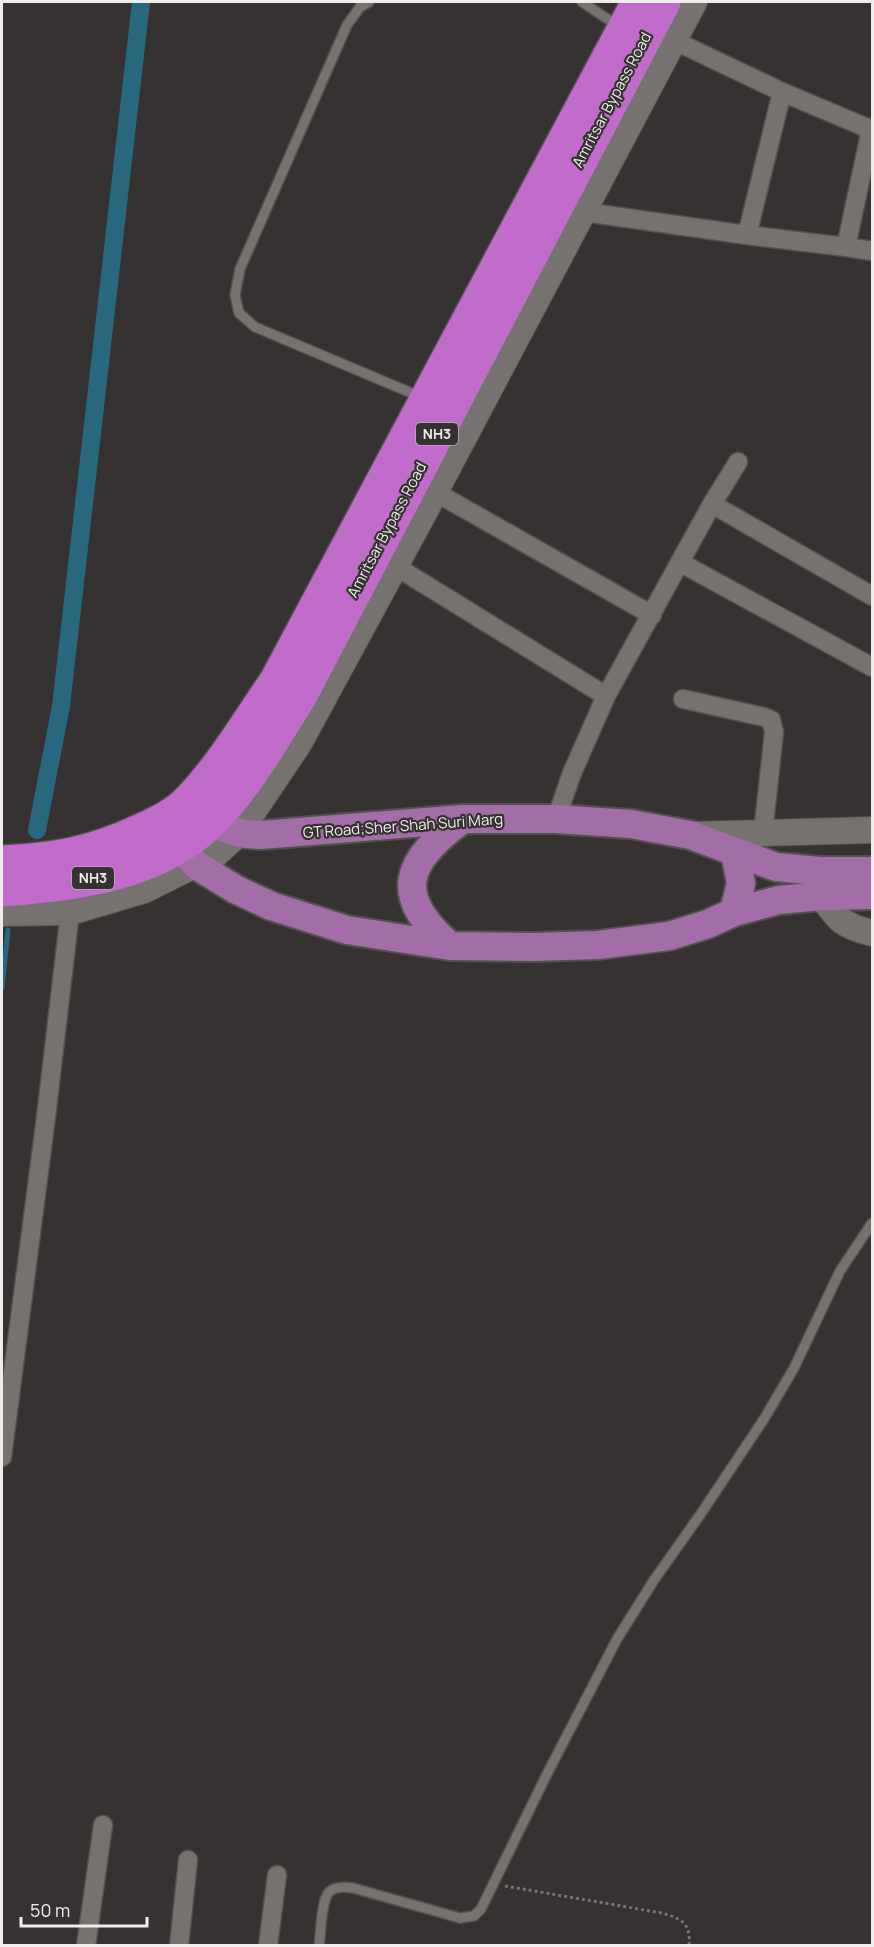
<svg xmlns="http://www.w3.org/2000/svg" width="874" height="1947" viewBox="0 0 874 1947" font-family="Manrope,sans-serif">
	<rect width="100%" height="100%" fill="#353231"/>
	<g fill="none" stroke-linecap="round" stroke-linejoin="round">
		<path stroke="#28677e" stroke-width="5" d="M2,988L8,930"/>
		<path stroke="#28677e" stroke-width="18" d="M37,830L61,706L141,2"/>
		<g stroke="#535150" stroke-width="12">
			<path id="lane" d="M369,2L360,7L347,25L240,269L235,295L239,313L255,327L421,397
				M582,2L618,26
				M319,1946C321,1933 321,1901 329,1892C335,1886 346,1887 353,1888L460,1918L474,1916L481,1909L547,1774L617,1639L654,1580L700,1515L764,1419L794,1368L840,1271L872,1223"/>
		</g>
		<g stroke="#535150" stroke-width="21">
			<path id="street" d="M673,40L782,92L872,130
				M871,129L846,247L872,251
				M584,212L747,235L846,247
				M747,235L782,92
				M435,492L652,615
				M712,504L872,596
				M681,563L872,667
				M395,566L606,696
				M683,699L764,717L771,720L774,732L763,833
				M556,819L572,773L606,696L712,504L738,462
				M2,1457L46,1117L70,912
				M86,1946L103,1825
				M179,1946L188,1860
				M268,1946L277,1875"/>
		</g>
		<g stroke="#535150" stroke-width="28">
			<path id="secondary" d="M693,835L872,830
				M822,896C838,920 843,926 872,933
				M2,913L70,912L144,890L216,854L238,834L299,743L420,520L694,2"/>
		</g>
		<g stroke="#535150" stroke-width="32">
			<path id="primary" d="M197,808C219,828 230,834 261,835L463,819H556L631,824L690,835L776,867L820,871H872
				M167,830L196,865L235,889L271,906L347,930L450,946L534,947L598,945L669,936L708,924L734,912L779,900L822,896L872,895
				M734,912L741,883L735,853
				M450,946C391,895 405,861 463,819"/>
		</g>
		<g stroke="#535150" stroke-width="36">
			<path id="highway" d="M2,862C53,860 92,853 139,831C157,823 176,814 189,800C222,766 249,720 276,681L638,2
				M2,890C73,885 160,875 213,820C248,785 273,739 300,697L664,2"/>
		</g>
		<path stroke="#777574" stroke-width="3" stroke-dasharray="3 3" stroke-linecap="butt" d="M505,1886L662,1913C682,1919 691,1923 689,1946"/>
		<use href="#lane" stroke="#757270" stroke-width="9"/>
		<use href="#street" stroke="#757270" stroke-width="18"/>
		<use href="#secondary" stroke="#757270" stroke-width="26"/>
		<use href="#primary" stroke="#a36ea7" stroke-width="28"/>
		<use href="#highway" stroke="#c16bcb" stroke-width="33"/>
	</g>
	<g text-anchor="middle" stroke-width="4.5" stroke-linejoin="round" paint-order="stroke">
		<g fill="#353231" stroke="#b6b5b4" stroke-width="1.5">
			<rect x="416" y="423" width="42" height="22" rx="4.5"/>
			<rect x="72" y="867" width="42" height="22" rx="4.5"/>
		</g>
		<g font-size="14" font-weight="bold" fill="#eeedec">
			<text x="437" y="439">NH3</text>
			<text x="93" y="883">NH3</text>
		</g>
		<g font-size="15" fill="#eeedec" stroke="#353231">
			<text transform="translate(612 100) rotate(-62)" y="5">Amritsar Bypass Road</text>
			<text transform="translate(387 530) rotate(-62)" y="5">Amritsar Bypass Road</text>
			<text transform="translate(403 826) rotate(-4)" y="5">GT Road;Sher Shah Suri Marg</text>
		</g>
	</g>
	<rect width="874" height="1947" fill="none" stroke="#eeedec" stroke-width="6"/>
	<path d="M21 1917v9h126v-9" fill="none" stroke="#eeedec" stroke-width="3"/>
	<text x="30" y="1917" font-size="18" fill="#eeedec" stroke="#353231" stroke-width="4.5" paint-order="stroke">50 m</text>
</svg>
